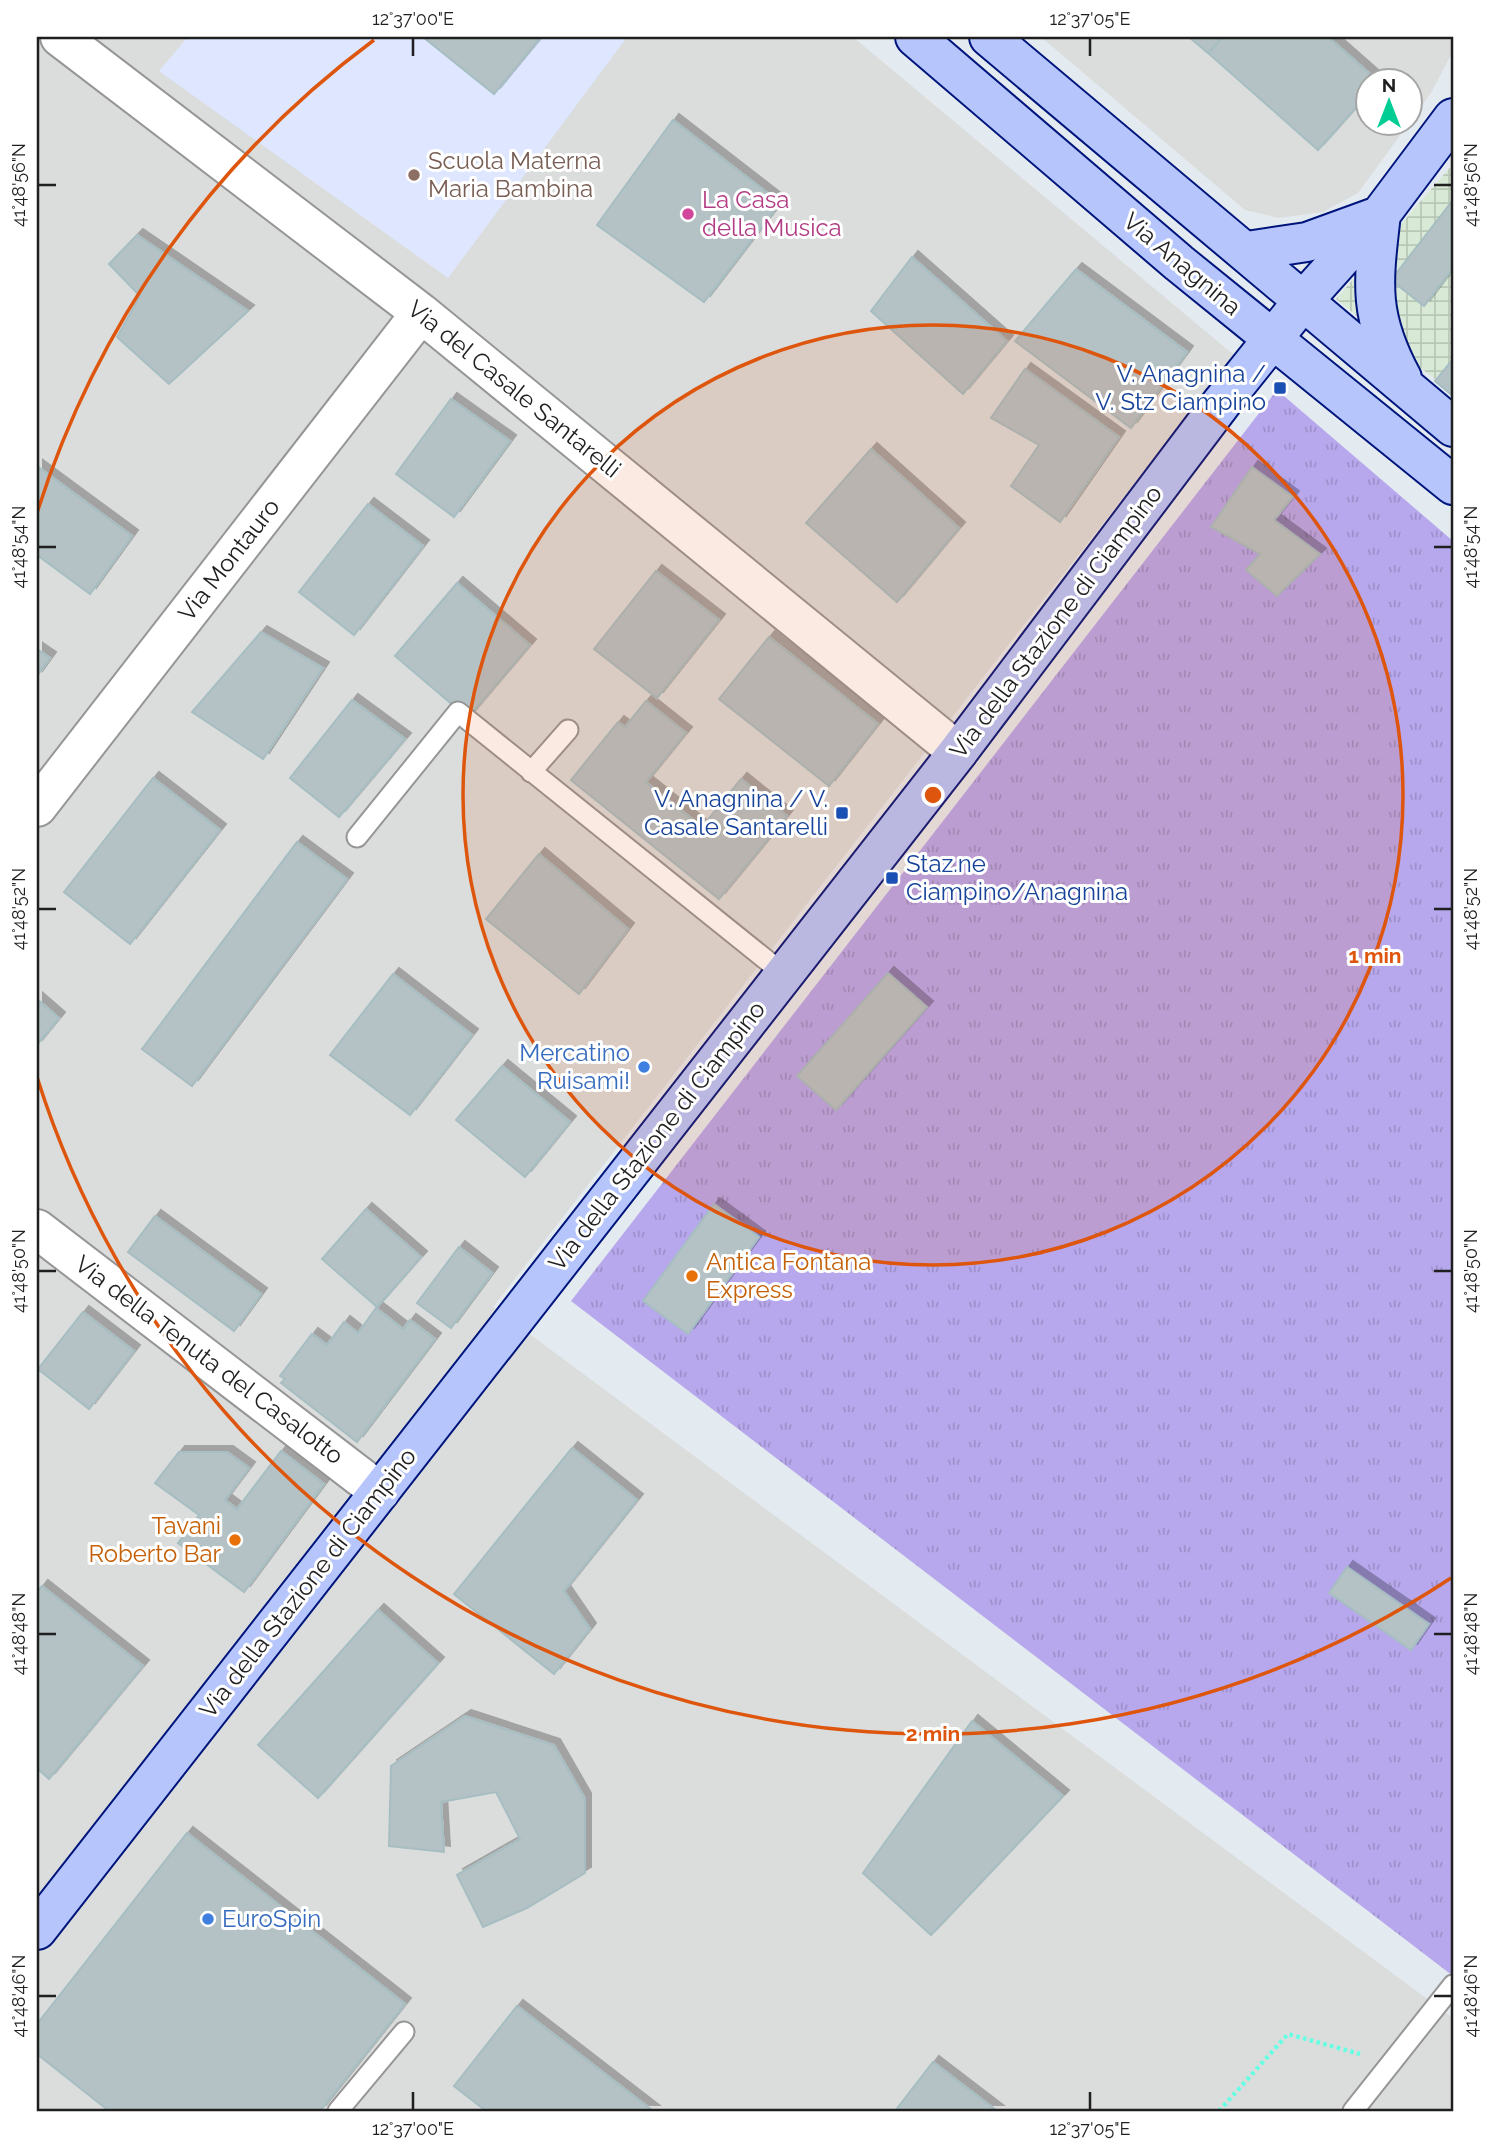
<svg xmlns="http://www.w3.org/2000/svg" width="1490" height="2148" viewBox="0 0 1490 2148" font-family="Raleway,sans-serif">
	<defs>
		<pattern id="industrial-grid" width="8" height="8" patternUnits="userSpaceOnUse" patternTransform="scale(1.75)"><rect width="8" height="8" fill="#d8e9d6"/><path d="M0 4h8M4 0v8" fill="none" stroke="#b9c7b7"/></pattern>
		<pattern id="grass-tufts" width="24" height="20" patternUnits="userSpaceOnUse" patternTransform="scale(1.75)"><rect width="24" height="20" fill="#b7a8ed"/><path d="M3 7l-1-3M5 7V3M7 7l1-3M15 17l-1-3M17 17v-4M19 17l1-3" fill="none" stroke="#9d90cb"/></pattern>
		<filter id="shadow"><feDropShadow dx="6" dy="-6" stdDeviation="0" flood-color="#0004"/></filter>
	</defs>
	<rect width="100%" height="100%" fill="#e4ebf0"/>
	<path fill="#dbdddc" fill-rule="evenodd" d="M37,37H853L1234,355L493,1307L1453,2018V2111H37Z
		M1041,37H1453V51L1431,93L1358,193L1323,212L1279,218L1245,210ZM1368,80H1410V122H1368Z"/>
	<path fill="url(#industrial-grid)" d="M1453,164V394L1336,299Z"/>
	<path fill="#dee7ff" d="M188,37H627L448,278L159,71Z"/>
	<path fill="url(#grass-tufts)" d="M1277,390L1453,541V1976L571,1301Z"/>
	<path fill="#b4c2c5" stroke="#a6bec2" stroke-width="2" filter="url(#shadow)" d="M423,37H541L494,94Z
		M1189,37H1223L1208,53Z
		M1223,37H1328L1377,80H1368V94L1318,150L1208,53Z
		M673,120L780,203L704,302L597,225Z
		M1453,200V275L1450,272L1424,306L1391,280Z
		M137,235L248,311L169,384L117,337L140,296L109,264Z
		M912,257L1007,341L963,394L871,311Z
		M1076,269L1187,352L1131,428L1015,341Z
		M1453,359V396L1435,381Z
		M1025,369L1119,437L1060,522L1011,486L1039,445L991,418Z
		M451,399L510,441L454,517L396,474Z
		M871,449L959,528L897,602L806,523Z
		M37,466L132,536L90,594L37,555Z
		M1252,467L1293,497L1274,520L1320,554L1277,596L1246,570L1260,554L1211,527Z
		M368,504L423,546L354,635L299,592Z
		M656,571L719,620L657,698L594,649Z
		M457,583L530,645L468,718L395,656Z
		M261,632L323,668L263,759L192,712Z
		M769,637L878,724L829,786L719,699Z
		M37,649L50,658L37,676Z
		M352,700L405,739L339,817L290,778Z
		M646,701L686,733L646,782L702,827L741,779L787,816L719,899L571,780L618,722L625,727Z
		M153,778L220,830L130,944L64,892Z
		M297,842L347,879L192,1086L142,1049Z
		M539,854L628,929L579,994L486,919Z
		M888,973L927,1007L836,1110L797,1076Z
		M393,974L472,1035L410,1115L330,1055Z
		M37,999L59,1018L37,1045Z
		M502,1066L570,1122L525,1177L456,1120Z
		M714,1204L759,1237L688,1334L643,1301Z
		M366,1209L421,1257L377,1307L322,1259Z
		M155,1216L261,1294L234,1331L128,1252Z
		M459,1247L492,1273L451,1328L417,1303Z
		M376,1308L403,1329L410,1320L435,1339L357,1442L281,1383L285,1379L280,1376L312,1334L327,1345L344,1322L358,1333Z
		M83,1312L134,1351L89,1409L38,1369Z
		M572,1448L637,1500L564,1591L590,1629L554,1674L454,1594Z
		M281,1451L324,1484L244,1592L178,1543L199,1515L155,1483L179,1452H227L249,1468L225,1500L237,1509Z
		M1347,1567L1429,1624L1411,1650L1329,1593Z
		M42,1586L143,1666L49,1779L37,1768V1592Z
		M378,1610L438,1663L318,1798L258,1745Z
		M465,1716L554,1745L585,1799V1873L527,1908L483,1927L457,1875L520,1839L496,1792L441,1802L444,1852L389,1846L391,1766Z
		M972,1721L1063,1796L931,1935L863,1873Z
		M187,1833L405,2004L320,2111H109L37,2054V2024Z
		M517,2006L653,2111H486L454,2086Z
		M933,2062L997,2111H895Z"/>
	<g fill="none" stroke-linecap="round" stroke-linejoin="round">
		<g stroke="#969696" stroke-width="23">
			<path id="lane" d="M531,772L568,730
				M357,837L458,712L785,975
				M338,2111L404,2032
				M1353,2111L1453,1985"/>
		</g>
		<g stroke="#969696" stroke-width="42">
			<path id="street" d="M60,37L421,313L958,752
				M37,807L421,313
				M37,1229L380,1492"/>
		</g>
		<g stroke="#00157b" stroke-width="42">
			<path id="secondary" d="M915,37L1179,263L1453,485
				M989,37L1453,427
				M1381,214C1373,283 1368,315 1402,378
				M1247,251L1307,242L1373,218
				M37,1930L958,752L1223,401L1303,301L1381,214L1453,118"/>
		</g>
		<path stroke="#66ffe4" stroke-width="4.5" stroke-dasharray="3.5 3.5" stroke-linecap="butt" d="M1219,2111L1288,2034L1360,2054"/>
		<use href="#lane" stroke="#fff" stroke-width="19"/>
		<use href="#street" stroke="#fff" stroke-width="38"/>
		<use href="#secondary" stroke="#b6c6fd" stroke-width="38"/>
	</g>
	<path fill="none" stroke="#1f1f1f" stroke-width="2.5" d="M413,38V56M1090,38V56M38,185H56M1434,185H1452M38,547H56M1434,547H1452M38,909H56M1434,909H1452M38,1271H56M1434,1271H1452M38,1634H56M1434,1634H1452M38,1996H56M1434,1996H1452M413,2092V2110M1090,2092V2110"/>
	<circle cx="933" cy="795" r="470" fill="#de560d" fill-opacity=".12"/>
	<g fill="none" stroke="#de560d" stroke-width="3.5">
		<circle cx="933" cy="795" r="470"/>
		<path d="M1451 1578A939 939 0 0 1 37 1077M37 513A939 939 0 0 1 374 40"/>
	</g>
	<circle fill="#8d6e63" stroke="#fff" stroke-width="2.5" cx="414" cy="175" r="7"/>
	<circle fill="#d1479c" stroke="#fff" stroke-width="2.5" cx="688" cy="214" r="7"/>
	<g fill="#1a4fb4" stroke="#fff" stroke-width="2.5">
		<rect x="1273" y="381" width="14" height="14" rx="3.5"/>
		<rect x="835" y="806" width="14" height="14" rx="3.5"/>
		<rect x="885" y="871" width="14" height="14" rx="3.5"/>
	</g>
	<g fill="#3f7fe0" stroke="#fff" stroke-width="2.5">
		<circle cx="644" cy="1067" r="7"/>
		<circle cx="208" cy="1919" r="7"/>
	</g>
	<g fill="#e8710a" stroke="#fff" stroke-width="2.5">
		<circle cx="692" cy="1276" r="7"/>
		<circle cx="235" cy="1540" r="7"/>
	</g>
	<g text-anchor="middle" stroke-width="6" stroke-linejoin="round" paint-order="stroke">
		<g font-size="24" fill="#785e54" stroke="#fff" text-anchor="start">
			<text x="428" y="169">Scuola Materna<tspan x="428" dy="28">Maria Bambina</tspan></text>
		</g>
		<g font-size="24" fill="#b23c85" stroke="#fff" text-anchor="start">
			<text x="702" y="208">La Casa<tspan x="702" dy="28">della Musica</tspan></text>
		</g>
		<g font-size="24" fill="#1f1f1f" stroke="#fff">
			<text transform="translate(1182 264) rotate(40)" y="8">Via Anagnina</text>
			<text transform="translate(514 389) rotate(39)" y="8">Via del Casale Santarelli</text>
			<text transform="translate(229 560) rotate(-52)" y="8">Via Montauro</text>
			<text transform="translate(1056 622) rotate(-53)" y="8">Via della Stazione di Ciampino</text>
			<text transform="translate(657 1136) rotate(-52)" y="8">Via della Stazione di Ciampino</text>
			<text transform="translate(209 1360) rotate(37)" y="8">Via della Tenuta del Casalotto</text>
			<text transform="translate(308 1583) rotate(-52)" y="8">Via della Stazione di Ciampino</text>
		</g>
		<g font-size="24" fill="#164399" stroke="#fff" text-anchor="end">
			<text x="1266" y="382">V. Anagnina /<tspan x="1266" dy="28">V. Stz Ciampino</tspan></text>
			<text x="828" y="807">V. Anagnina / V.<tspan x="828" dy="28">Casale Santarelli</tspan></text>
			<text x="906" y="872" text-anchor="start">Staz.ne<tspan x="906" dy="28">Ciampino/Anagnina</tspan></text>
		</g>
		<g font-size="24" fill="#366cbe" stroke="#fff" text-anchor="end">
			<text x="630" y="1061">Mercatino<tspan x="630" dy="28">Ruisami!</tspan></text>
			<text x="222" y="1927" text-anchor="start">EuroSpin</text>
		</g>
		<g font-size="24" fill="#c56008" stroke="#fff" text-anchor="start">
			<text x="706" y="1270">Antica Fontana<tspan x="706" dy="28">Express</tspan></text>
			<text x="221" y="1534" text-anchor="end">Tavani<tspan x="221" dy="28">Roberto Bar</tspan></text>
		</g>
	</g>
	<circle cx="933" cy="795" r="10" fill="#de560d" stroke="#fff" stroke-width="3.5"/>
	<g font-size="21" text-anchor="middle" font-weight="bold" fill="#de560d" stroke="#fff" stroke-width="6" stroke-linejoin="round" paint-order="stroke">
		<text x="1375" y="963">1 min</text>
		<text x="933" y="1741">2 min</text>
	</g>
	<rect width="1490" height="2148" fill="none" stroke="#ffffff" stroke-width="77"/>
	<g transform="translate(1389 102)"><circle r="33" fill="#ffffff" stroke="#a5a5a5" stroke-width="2"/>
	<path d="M0-5L12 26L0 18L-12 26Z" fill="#00cd94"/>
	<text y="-10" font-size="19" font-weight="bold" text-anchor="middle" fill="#1f1f1f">N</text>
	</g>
	<rect x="38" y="38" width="1414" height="2072" fill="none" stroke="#1f1f1f" stroke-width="2.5"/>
	<g font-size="18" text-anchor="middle" fill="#1f1f1f">
		<text x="413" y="25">12°37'00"E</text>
		<text x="1090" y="25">12°37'05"E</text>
		<text transform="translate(19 185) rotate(-90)" y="6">41°48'56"N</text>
		<text transform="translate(1471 185) rotate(-90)" y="6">41°48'56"N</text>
		<text transform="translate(19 547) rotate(-90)" y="6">41°48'54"N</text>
		<text transform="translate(1471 547) rotate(-90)" y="6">41°48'54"N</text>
		<text transform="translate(19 909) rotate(-90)" y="6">41°48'52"N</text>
		<text transform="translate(1471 909) rotate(-90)" y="6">41°48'52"N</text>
		<text transform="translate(19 1271) rotate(-90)" y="6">41°48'50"N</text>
		<text transform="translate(1471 1271) rotate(-90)" y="6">41°48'50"N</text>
		<text transform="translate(19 1634) rotate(-90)" y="6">41°48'48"N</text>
		<text transform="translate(1471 1634) rotate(-90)" y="6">41°48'48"N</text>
		<text transform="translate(19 1996) rotate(-90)" y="6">41°48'46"N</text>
		<text transform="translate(1471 1996) rotate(-90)" y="6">41°48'46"N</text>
		<text x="413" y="2135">12°37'00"E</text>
		<text x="1090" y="2135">12°37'05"E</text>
	</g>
</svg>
